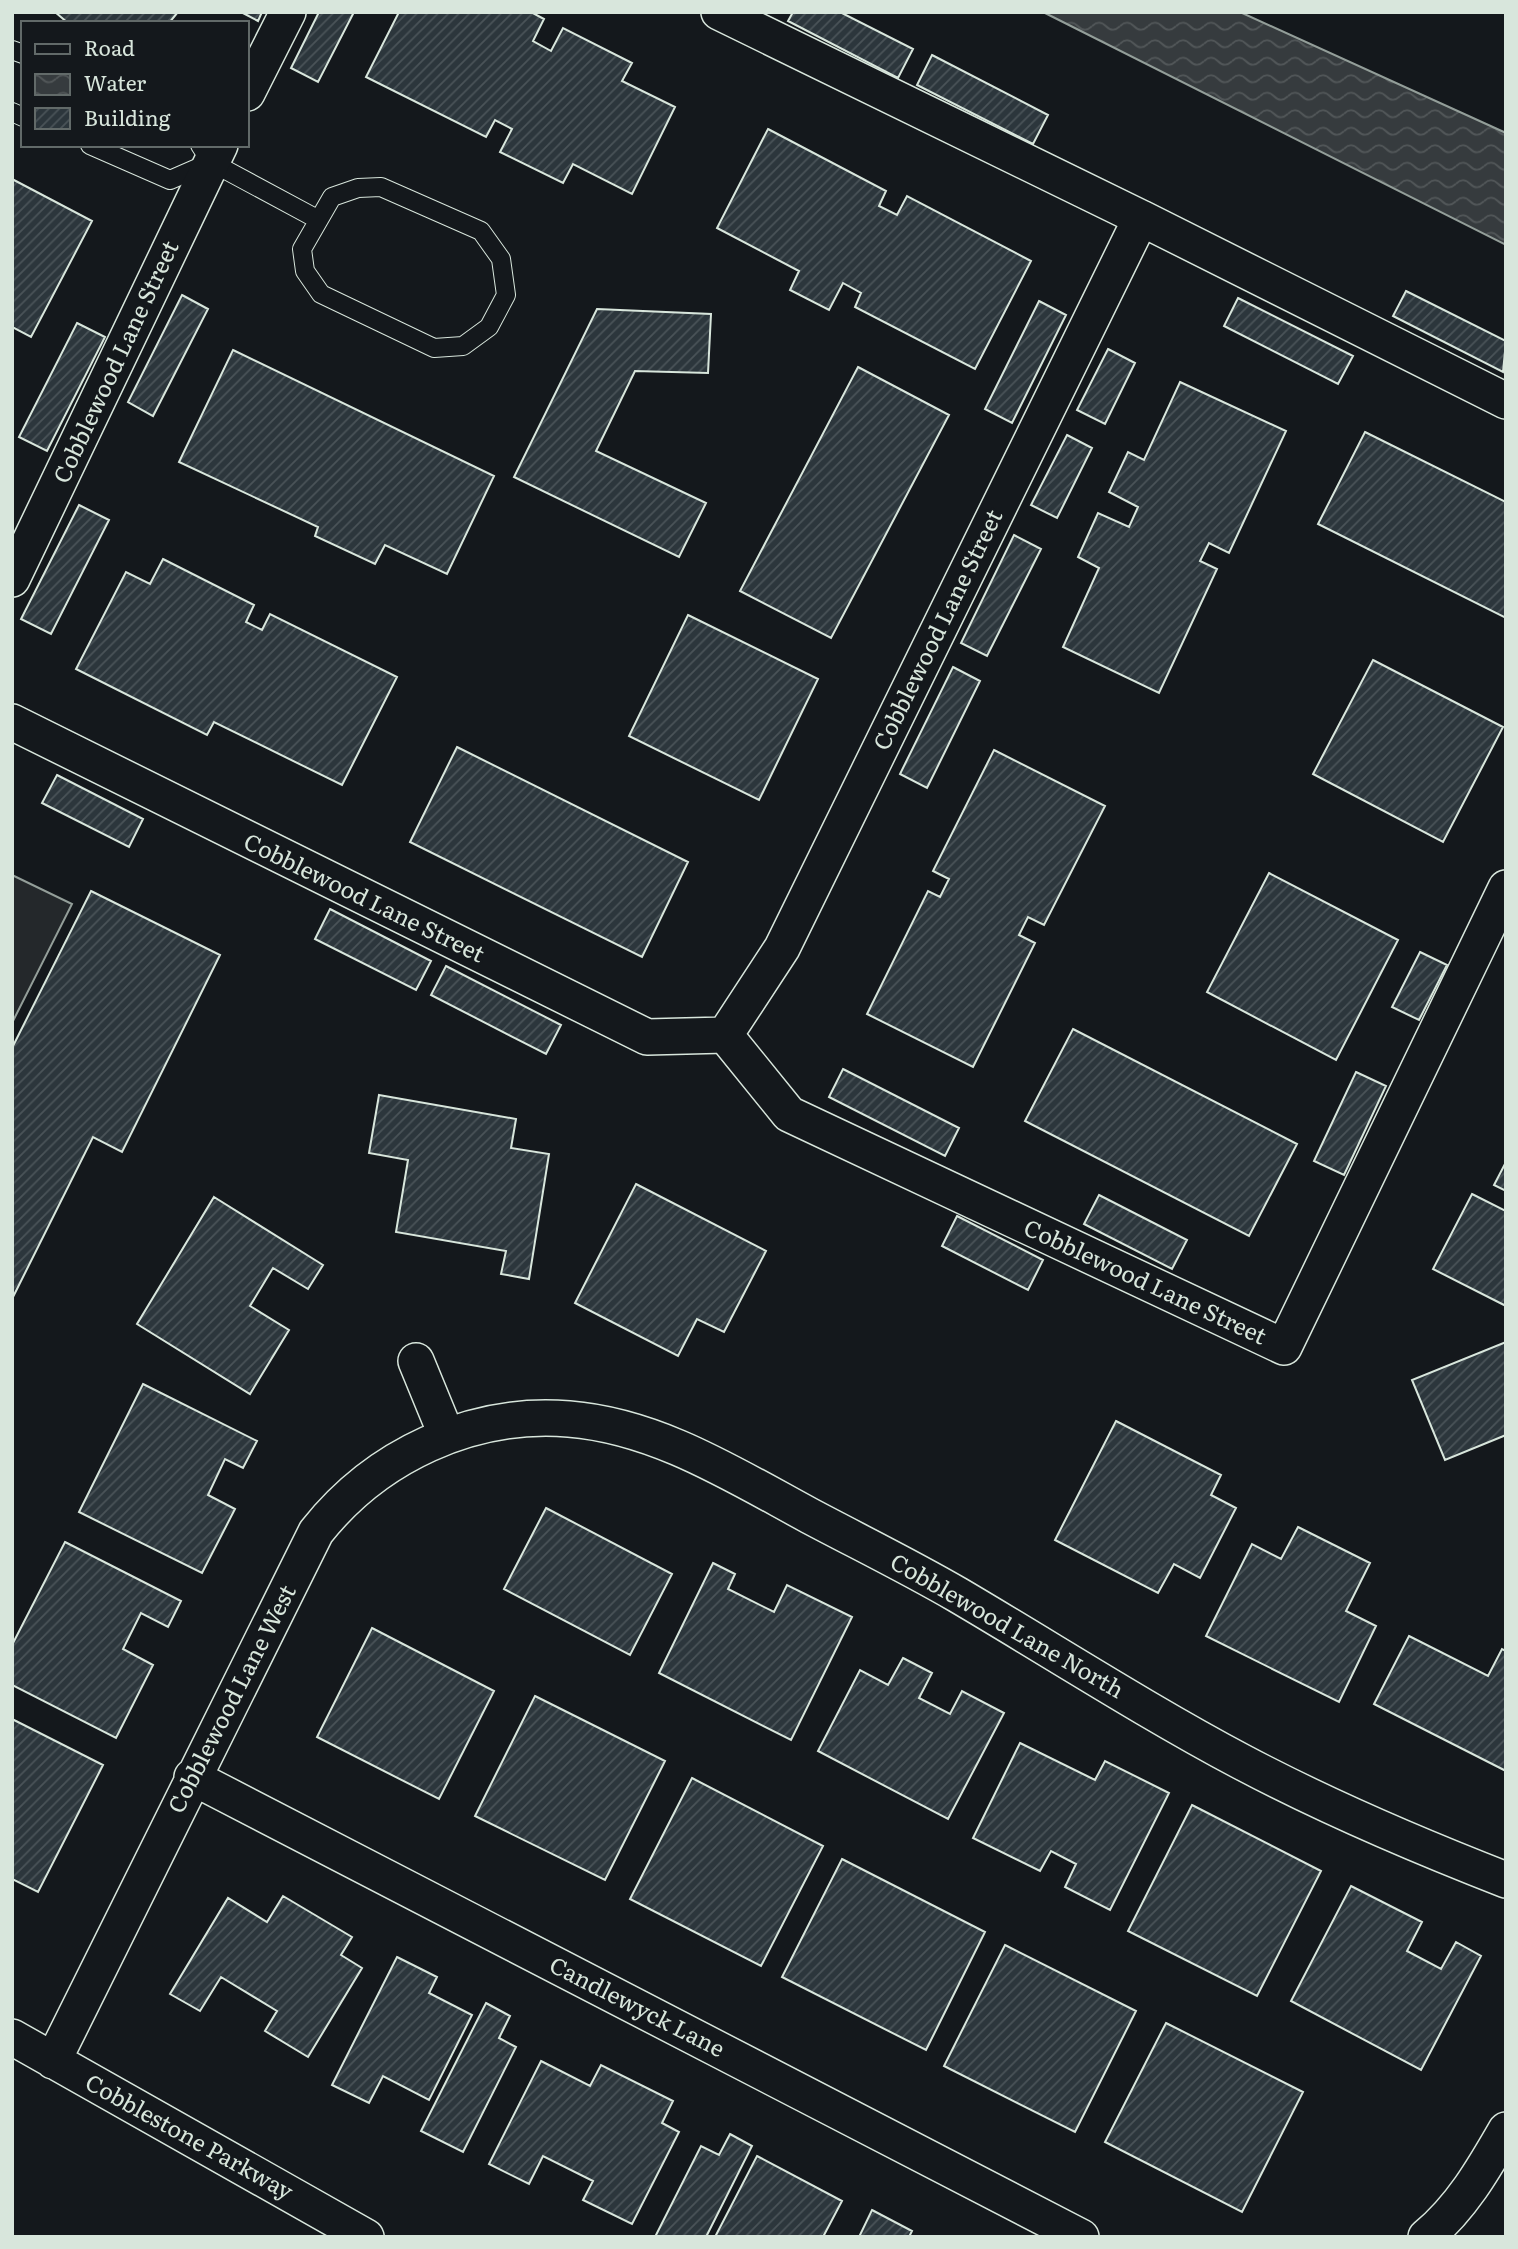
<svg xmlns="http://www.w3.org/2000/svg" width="1518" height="2249" viewBox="0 0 1518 2249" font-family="Literata,serif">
	<defs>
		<pattern id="water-waves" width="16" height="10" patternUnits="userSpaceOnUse" patternTransform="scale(1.75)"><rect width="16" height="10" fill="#363b3e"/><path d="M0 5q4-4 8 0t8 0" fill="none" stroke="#525759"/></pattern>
		<pattern id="building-hatch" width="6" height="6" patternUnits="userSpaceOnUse" patternTransform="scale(1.75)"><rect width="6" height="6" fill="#2c363c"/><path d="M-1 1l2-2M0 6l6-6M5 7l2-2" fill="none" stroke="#4a5358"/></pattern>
	</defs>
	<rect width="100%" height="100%" fill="#14181c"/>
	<path fill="#24282b" stroke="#939e99" stroke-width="2" d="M12,875L72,904L12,1023Z"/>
	<path fill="url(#water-waves)" stroke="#939e99" stroke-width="2" d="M1043,12H1240L1506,133V245Z"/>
	<path fill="url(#building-hatch)" stroke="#d8e6dc" stroke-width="2" d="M55,12H178L169,23H68Z
		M241,12H262L258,21Z
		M319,12H354L318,82L291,68Z
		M399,12H531L544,19L533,41L551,51L563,28L632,63L622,81L675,107L632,194L573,164L563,183L500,152L512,129L495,120L486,137L366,77Z
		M793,12H840L913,49L898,78L788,21Z
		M932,55L1048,115L1033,144L917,85Z
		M768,129L886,191L879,206L897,215L907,196L1031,261L975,369L855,307L861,293L843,283L829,310L790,290L799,271L717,228Z
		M12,179L92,221L31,337L12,327Z
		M1406,291L1506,341L1503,372L1393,316Z
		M182,295L208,309L153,416L128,402Z
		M1238,298L1353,356L1338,384L1224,326Z
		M1039,301L1066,315L1012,423L985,409Z
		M597,309L711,314L708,373L635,371L596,451L706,503L679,557L514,477Z
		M77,323L105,337L47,451L19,437Z
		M1108,349L1135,363L1105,424L1077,410Z
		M233,350L494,476L447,574L385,545L375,564L315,536L318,527L179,462Z
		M858,367L949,415L831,638L740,591Z
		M1180,382L1286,431L1229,553L1209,543L1200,561L1217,569L1159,693L1063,647L1099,568L1078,557L1098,513L1129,527L1138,507L1109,492L1128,452L1144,460Z
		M1365,432L1506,502V618L1318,524Z
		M1067,435L1092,448L1057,518L1031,505Z
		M79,505L109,520L51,634L21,619Z
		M1014,535L1041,549L987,656L961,643Z
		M163,559L254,605L246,622L262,630L270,614L397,677L342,785L214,722L207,735L76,669L126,572L150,584Z
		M688,615L818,679L759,800L629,736Z
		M1373,660L1503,727L1443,842L1313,774Z
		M953,667L980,681L927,788L900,774Z
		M457,747L688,862L642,957L410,842Z
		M994,750L1105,806L1044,925L1028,917L1019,935L1035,943L973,1067L867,1014L928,891L940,897L949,879L933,871Z
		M57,775L143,819L129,847L42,803Z
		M1269,873L1398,940L1336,1060L1207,992Z
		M91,891L220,955L122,1152L93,1137L12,1299V1048Z
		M330,909L431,961L416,990L315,939Z
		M1420,952L1447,965L1419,1020L1392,1007Z
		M446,966L561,1025L546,1054L431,995Z
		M1073,1029L1297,1144L1249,1236L1025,1121Z
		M843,1069L959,1128L945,1156L829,1097Z
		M1356,1072L1386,1086L1344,1175L1314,1161Z
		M379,1095L516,1119L511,1148L549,1154L529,1279L501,1274L506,1251L396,1232L408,1160L369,1153Z
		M1506,1162V1191L1494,1185Z
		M636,1184L766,1251L724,1332L697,1319L678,1356L575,1303Z
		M1472,1194L1506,1211V1306L1433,1269Z
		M1099,1195L1187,1240L1172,1269L1084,1224Z
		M214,1197L323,1265L308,1289L273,1268L250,1306L289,1330L250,1394L137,1324Z
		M957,1216L1043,1260L1028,1290L942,1246Z
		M1506,1342V1435L1445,1460L1412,1380Z
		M143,1384L257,1441L243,1468L225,1459L208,1495L235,1509L202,1573L79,1512Z
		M1116,1421L1221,1475L1211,1495L1236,1508L1200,1578L1174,1564L1158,1593L1055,1540Z
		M546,1508L672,1574L630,1655L504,1589Z
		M1298,1527L1370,1563L1346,1611L1376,1626L1339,1702L1206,1636L1252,1544L1281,1559Z
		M65,1542L181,1601L168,1627L141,1613L123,1649L153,1665L116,1738L12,1685V1645Z
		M713,1563L735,1574L728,1589L774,1612L787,1585L852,1617L791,1740L659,1673Z
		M372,1628L494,1691L439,1799L317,1737Z
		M1409,1636L1488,1676L1502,1649L1506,1651V1771L1374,1704Z
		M903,1658L932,1673L919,1698L950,1714L962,1691L1004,1713L948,1819L818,1751L860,1670L888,1685Z
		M535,1696L665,1761L605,1880L475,1816Z
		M12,1719L103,1765L38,1892L12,1879Z
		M1020,1743L1095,1780L1105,1761L1169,1793L1110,1910L1065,1887L1076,1864L1051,1851L1040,1871L973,1838Z
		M692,1778L823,1846L761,1966L630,1899Z
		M1192,1805L1321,1871L1257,1996L1128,1931Z
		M842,1859L985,1932L926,2050L782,1977Z
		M1351,1886L1422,1922L1407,1951L1441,1969L1456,1942L1481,1956L1421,2070L1291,2001Z
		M283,1896L352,1937L341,1955L362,1968L308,2057L265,2031L277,2011L221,1977L200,2011L170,1994L228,1898L267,1922Z
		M1005,1945L1136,2011L1075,2132L944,2066Z
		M397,1957L437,1977L429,1993L472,2015L429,2100L383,2076L369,2103L332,2085Z
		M486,2003L510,2016L499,2038L516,2047L463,2152L421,2131Z
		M1166,2023L1303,2092L1242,2212L1105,2142Z
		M541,2061L590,2086L601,2065L673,2101L662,2123L679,2132L632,2224L583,2200L593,2181L543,2156L529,2184L489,2164Z
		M730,2134L752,2146L706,2237H655L701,2146L719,2155Z
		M757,2156L842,2201L823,2237H715Z
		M872,2210L912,2231L909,2237H859Z"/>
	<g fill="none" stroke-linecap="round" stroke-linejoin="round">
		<g stroke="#d8e6dc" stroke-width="20">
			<path id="lane" d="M12,50L23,54
				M12,112L23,117
				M90,145L170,180L209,163
				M200,145L211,162L317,219
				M381,187L481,231L501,259L506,295L489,327L463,346L434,348L321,294L305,271L302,249L332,197L358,188Z"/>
		</g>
		<g stroke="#d8e6dc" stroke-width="38">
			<path id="street" d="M247,93L288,12
				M1141,218L1506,401
				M12,579L220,145
				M12,722L647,1037L725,1035L782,948L1141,218L719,12
				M725,1035L789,1114L1284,1347L1506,888
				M416,1361L446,1434
				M192,1777L1081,2237
				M12,2037L366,2237
				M53,2061L316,1532C376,1456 471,1411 569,1419C657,1426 734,1475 810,1516C859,1542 910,1567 958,1595C1053,1651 1146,1711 1242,1762C1327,1807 1416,1845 1506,1880
				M1426,2237C1461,2208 1483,2170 1506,2130"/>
		</g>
		<use href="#lane" stroke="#14181c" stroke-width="18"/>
		<use href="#street" stroke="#14181c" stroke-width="35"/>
	</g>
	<g text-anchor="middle" stroke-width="5" stroke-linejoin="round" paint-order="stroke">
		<g font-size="23" fill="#d8e6dc" stroke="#14181c">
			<text transform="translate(116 362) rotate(-65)" y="8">Cobblewood Lane Street</text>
			<text transform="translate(938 630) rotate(-64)" y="8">Cobblewood Lane Street</text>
			<text transform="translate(364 898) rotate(26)" y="8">Cobblewood Lane Street</text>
			<text transform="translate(1145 1282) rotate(25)" y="8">Cobblewood Lane Street</text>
			<text transform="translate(1007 1626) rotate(30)" y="8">Cobblewood Lane North</text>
			<text transform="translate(232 1699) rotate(-63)" y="8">Cobblewood Lane West</text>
			<text transform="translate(637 2007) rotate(27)" y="8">Candlewyck Lane</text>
			<text transform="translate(189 2137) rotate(29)" y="8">Cobblestone Parkway</text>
		</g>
	</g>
	<rect width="1518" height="2249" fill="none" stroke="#d8e6dc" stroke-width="28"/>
	<rect x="21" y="21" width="228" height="126" fill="#14181c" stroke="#626a69" stroke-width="2"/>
	<rect x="35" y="44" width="35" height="10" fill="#14181c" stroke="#626a69" stroke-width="2"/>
	<text x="84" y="56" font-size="21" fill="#d8e6dc">Road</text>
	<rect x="35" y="74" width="35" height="21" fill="url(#water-waves)" stroke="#626a69" stroke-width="2"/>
	<text x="84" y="91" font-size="21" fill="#d8e6dc">Water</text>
	<rect x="35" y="108" width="35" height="21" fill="url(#building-hatch)" stroke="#626a69" stroke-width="2"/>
	<text x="84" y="126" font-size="21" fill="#d8e6dc">Building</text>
</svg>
